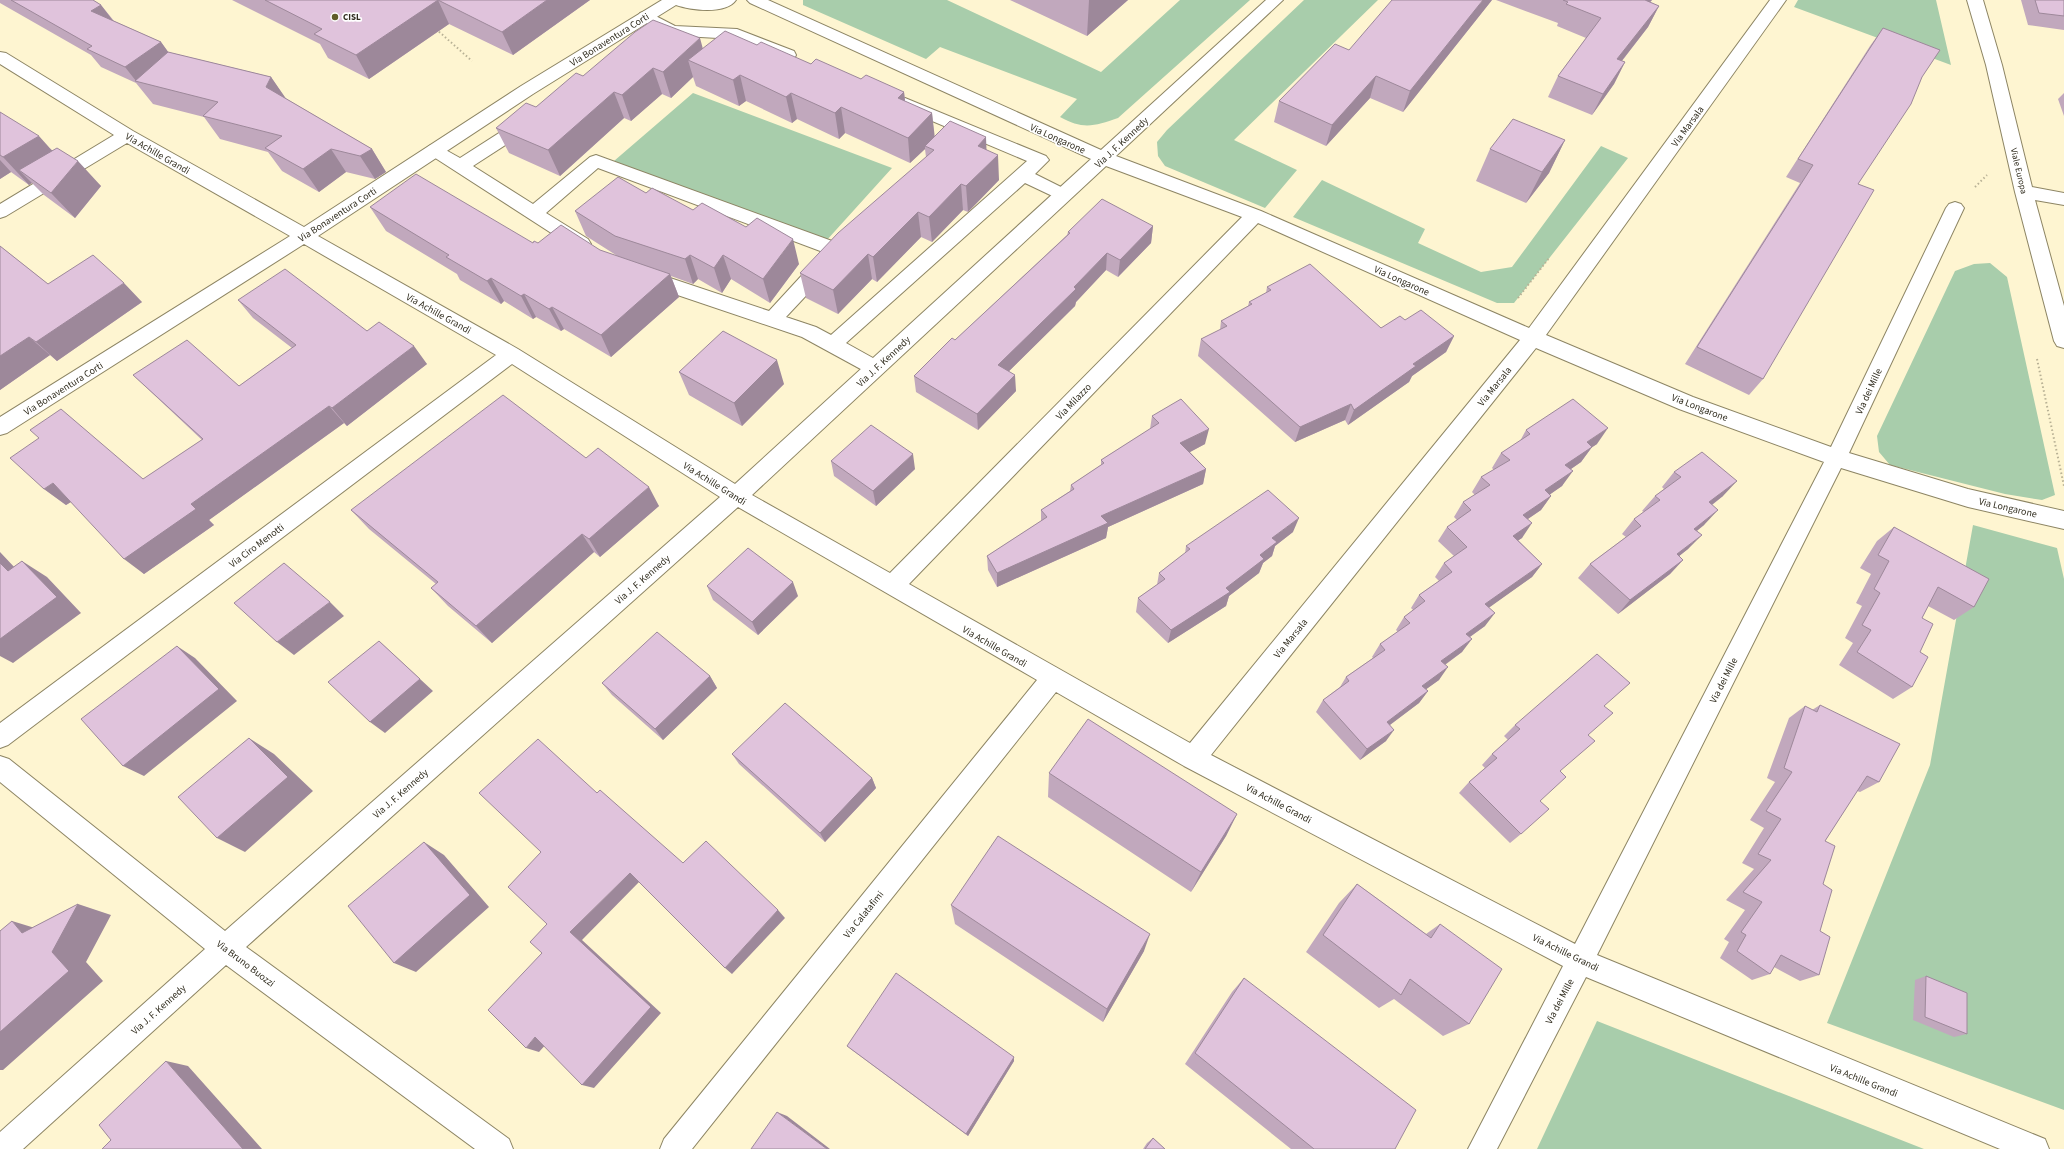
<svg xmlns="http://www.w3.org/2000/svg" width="2064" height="1149" viewBox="0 0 2064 1149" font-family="'Source Sans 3',sans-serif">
	<rect width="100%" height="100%" fill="#fef5d1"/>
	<path fill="#a8cdab" d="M803,0H947L1101,72L1180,0H1250L1118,118C1095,126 1083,130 1060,117L1077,99L940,47L926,59L803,5Z
		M1304,0H1378L1234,140L1297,170L1265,208L1165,166L1158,156L1157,142L1167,130Z
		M1798,0H1936L1951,65L1794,7Z
		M693,93L892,168L826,241L614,161Z
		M1601,146L1628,158L1514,303H1497L1293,217L1322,180L1425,229L1418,243L1481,272L1512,267Z
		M1990,263L2007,277L2055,495L2042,500L2005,494L1890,465L1879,452L1877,436L1955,271L1974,264Z
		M1973,525L2057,548L2064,579V1110L1827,1023L1930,765Z
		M1597,1021L1924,1149H1537Z"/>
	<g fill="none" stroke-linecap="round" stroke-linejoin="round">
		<g stroke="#8d8564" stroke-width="2">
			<path id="lane" d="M646,11L675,26L737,29L794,51L796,55L794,59L788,60L735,39L666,35L640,19L638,16L640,13Z
				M905,98L1046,156L1049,160L1035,174L1069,191L1072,195L1069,199L1063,201L1025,183L846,343L882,363L885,368L882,373L875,376L868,373L802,337L639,282L637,277L639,272L646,270L769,311L816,260L823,258L830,260L832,265L830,270L786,317L816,327L831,335L1027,161L899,107L897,103L899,99Z
				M527,117L533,119L535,123L533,127L473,166L533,204L590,157L596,155L843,245L846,250L843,255L837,257L831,255L598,168L546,213L588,239L591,244L588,249L582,251L576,249L429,154L426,150L429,146L435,144L460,158L521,119Z"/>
		</g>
		<g stroke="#8d8564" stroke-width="2">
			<path id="street" d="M662,0H736C726,15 690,10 676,5L533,94L318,236L518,349L735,484L1091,159L750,3L747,0H768L1101,150L1266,0H1283L1116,156L1261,211L1529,328L1770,0H1786L1546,335L1693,397L1831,447L1946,208L1949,204L1955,202L1961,204L1964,208L1849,453L1968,489L2064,511V529L1968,507L1841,468L1597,955L2045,1139L2049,1149H2000L1586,977L1497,1149H1468L1563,966L1184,766L1056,692L692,1149H660L664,1139L1037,680L738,507L246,947L509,1139L513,1149H475L226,965L23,1149H0V1132L205,949L0,782V756L9,759L225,931L720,497L512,364L8,745L0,748V723L496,355L304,244L7,433L0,435V417L290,236L127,143L6,216L0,218V204L114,135L0,64V52L6,53L133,131L304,227L521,86ZM1106,166L1242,217L890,573L752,495ZM1258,223L1520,340L1190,743L909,584ZM1536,348L1679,409L1824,462L1575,944L1211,755Z
				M1967,0H1983L2002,65L2032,187L2064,193V205L2035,200L2064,306V348L2057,346L2054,341L2015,192L1986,65Z"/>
		</g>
		<path stroke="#b8b195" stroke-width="2" stroke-dasharray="1.5 2.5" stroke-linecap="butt" d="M436,29L472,61
			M1975,187L1987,175
			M1518,298L1549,258
			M2037,359L2064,486"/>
		<use href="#lane" fill="#fff" fill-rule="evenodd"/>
		<use href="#street" fill="#fff" fill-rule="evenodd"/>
	</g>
	<path fill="#c1a8bd" d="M0,0H93L101,5L114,21L161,42L168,52L271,77L285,98L372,149L386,172L375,179L346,172L319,192L282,171L268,152L220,139L204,117L153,104L136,83L101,67L91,55L0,3Z
		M232,0H590L513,55L449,24L369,79L328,58L320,44Z
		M1010,0H1128L1087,36Z
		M1492,0L1403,112L1370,98L1326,146L1274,122L1279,101L1349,50Z
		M1496,0H1652L1650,2L1659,6L1648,27L1622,61L1625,62L1614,84L1592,115L1548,97L1558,76L1586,38L1557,26L1558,23Z
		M2021,0H2064V30L2028,25Z
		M1883,28L1922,77L1858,184L1763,379L1749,395L1685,364L1800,183L1786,177L1870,46Z
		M757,45L811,64L904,92L905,102L932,113L934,136L986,137V149L999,180L968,212L963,210L932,242L921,237L877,282L872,279L838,314L806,298L800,273L926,157L925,149L910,163L845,133L839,139L797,119L792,123L746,101L739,106L696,86L693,77L671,98L662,94L631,121L624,118L560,176L509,153L496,128L536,107L583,76L703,48Z
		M2064,93V116L2058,99Z
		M0,112L101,186L75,218L44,195L32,183L29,185L11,172L0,179Z
		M1565,140L1549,173L1526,203L1476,181L1490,149Z
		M646,193L693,210L799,264L770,303L731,279L722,293L698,279L693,284L671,276L679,297L611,357L564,329L561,331L536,317L533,319L504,301L501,304L460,280L457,274L386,231L370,207L533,243L600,250L619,257L586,236L575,211Z
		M1153,226L1151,243L1118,277L1106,270L1076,302L1075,306L1009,371L1016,391L978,430L916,392L914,376L955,340L1067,235L1068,232Z
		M0,246L48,284L142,302L57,361L50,355L0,390Z
		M1267,287L1381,328L1405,320L1454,336L1446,352L1412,376L1409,382L1348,425L1345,420L1295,442L1198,356L1201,339L1220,330L1221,321L1248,306L1249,302L1266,293Z
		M238,300L367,331L427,364L347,426L344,423L209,520L214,525L144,574L71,502L66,505L44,489L144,479L202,440L133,375L239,386L292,348L253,318Z
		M679,372L784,384L742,426L689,395Z
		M1152,416L1205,444L1190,452L1206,469L1203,484L1108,527L1106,538L997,587L988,570L987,556L1041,521V510L1070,491L1071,485L1101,465V460L1150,429Z
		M1526,430L1597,444L1592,447L1581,462L1571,469L1562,486L1550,494L1551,496L1541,510L1528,519L1522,538L1518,540L1542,564L1532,577L1489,607L1485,626L1470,637L1462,652L1445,665L1439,680L1426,689L1428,691L1419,703L1390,725L1386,741L1360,760L1316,712L1323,700L1340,687L1346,677L1373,658L1372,657L1380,644L1398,632L1396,630L1404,617L1413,610L1411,608L1419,595L1439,581L1435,577L1444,563L1454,556L1438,541L1447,527L1457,520L1454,517L1463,502L1475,495L1472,492L1481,477L1494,470L1492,468L1501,453L1520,441Z
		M586,458L659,506L600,557L594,552L492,643L448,606L431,588L436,584L369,529L351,510Z
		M831,461L915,469L876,506L834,476Z
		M1674,472L1723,496L1712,505L1704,525L1697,531L1688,549L1679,556L1683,560L1670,574L1618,614L1578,578L1590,564L1626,537L1622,534L1634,519L1644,512L1642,511L1655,496L1664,489L1662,487Z
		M1894,527L1974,607L1954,620L1928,606L1922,618L1920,652L1912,687L1893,699L1839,665L1853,643L1845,638L1862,606L1856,603L1871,574L1860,568L1877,541Z
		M1293,532L1275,546L1272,556L1263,563L1259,573L1229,596L1226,606L1168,643L1136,612L1138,598L1157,585L1159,573L1185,554L1186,546Z
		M707,586L798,596L758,635L713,600Z
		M710,676L717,688L663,740L612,695L602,683Z
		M1820,705L1879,782L1860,792L1857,791L1825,841L1823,884L1820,931L1819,975L1800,981L1774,967L1770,974L1752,980L1720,958L1729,942L1724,939L1745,910L1726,900L1754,869L1742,863L1764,828L1750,820L1775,782L1767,778L1789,718L1805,706L1812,710Z
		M1605,706L1588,735L1560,771L1540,801L1521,834L1510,843L1459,793L1469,782L1485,768L1482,765L1492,754L1508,740L1504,736L1515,725Z
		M732,754L872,778L876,788L825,842L739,764Z
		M1049,773L1237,814L1226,836L1191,892L1048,797Z
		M1357,884L1426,934L1440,924L1469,1024L1443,1036L1394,999L1379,1008L1306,952L1339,903Z
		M951,905L1144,951L1103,1022L955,924Z
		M1926,976L1967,1034L1954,1037L1913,1020L1915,980Z
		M1244,978L1395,1149H1291L1185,1064L1232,992Z
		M847,1046L1014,1061L968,1136L852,1050Z
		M1153,1138L1165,1149H1143L1147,1143Z"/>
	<path fill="#9d889a" d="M438,0L449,24L369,79L356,55Z
		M547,0H590L513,55L502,32Z
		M1089,0H1128L1087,36Z
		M1483,0H1492L1403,112L1410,91Z
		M1642,0H1652L1632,21Z
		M101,5L114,22L91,11Z
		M1659,6L1648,27L1606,81L1617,59Z
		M700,38L707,64L688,60L693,77L671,98L663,72Z
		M161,42L174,60L136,81L125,67Z
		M1625,62L1614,84L1592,115L1603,94Z
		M653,68L662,94L631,121L622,95Z
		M740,75L746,101L739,106L733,80Z
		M1376,76L1370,98L1326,146L1332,125Z
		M271,77L287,100L266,87Z
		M614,92L624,118L560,176L548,150Z
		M904,92L907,118L898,98Z
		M791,93L797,119L792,123L786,97Z
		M841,107L845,133L839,139L835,113Z
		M932,113L935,139L925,146V149L910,163L908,138Z
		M39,136L64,164L19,170L32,183L29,185L3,157Z
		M986,137L987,163L978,146Z
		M1565,140L1549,173L1526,203L1542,172Z
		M331,149L346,172L319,192L303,169Z
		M372,149L386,172L375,179L360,156Z
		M998,155L999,180L968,212L966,186Z
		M0,160L11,172L0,179Z
		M78,161L101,186L75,218L51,193Z
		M961,184L963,210L932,242L929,217Z
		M918,212L921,237L877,282L873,257Z
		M1153,226L1151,243L1118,277L1120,260Z
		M793,239L799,264L770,303L763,279Z
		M1107,253L1106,270L1076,302L1075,306L999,381L998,365Z
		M868,254L872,279L838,314L833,290Z
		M690,255L698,279L693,284L685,259Z
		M723,255L731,279L722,293L714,268Z
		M670,274L679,297L611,357L601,335Z
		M491,278L504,301L501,304L487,281Z
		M124,283L142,302L57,361L36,342Z
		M524,294L536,317L533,319L521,296Z
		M552,307L564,329L561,331L549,309Z
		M1454,336L1446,352L1412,376L1409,382L1348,425L1354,410L1413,364Z
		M29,337L50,355L0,390V356Z
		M414,346L427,364L347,426L332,408Z
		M777,360L784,384L742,426L734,403Z
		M1015,375L1016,391L978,430L977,414Z
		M1351,404L1345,420L1295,442L1300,427Z
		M329,406L344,423L209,520L214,525L144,574L124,559L191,504Z
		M1608,428L1597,444L1576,458L1587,442Z
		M1209,429L1205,444L1177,459L1180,443Z
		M1592,447L1581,462L1555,480L1565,465Z
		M913,454L915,469L876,506L873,491Z
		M1206,469L1203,484L1108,527L1106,538L997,587V573L1101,516Z
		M1573,471L1562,486L1535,505L1545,490Z
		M1737,481L1723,496L1696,517L1709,502Z
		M53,483L74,500L66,505L44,489Z
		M649,487L659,506L600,557L589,539Z
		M1551,496L1541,510L1513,529L1523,515Z
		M1718,510L1704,525L1681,543L1694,529Z
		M1299,518L1293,532L1275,546L1272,556L1263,563L1259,573L1229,596L1226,606L1168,643L1171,630L1226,588L1260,555L1272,538Z
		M1532,523L1522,538L1504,550L1513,536Z
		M582,534L594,552L492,643L476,626Z
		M1702,535L1688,549L1664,568L1677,554Z
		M0,552L33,587L8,571L0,563Z
		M1683,560L1670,574L1618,614L1630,600Z
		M22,561L47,577L81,613L13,663L0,656V639Z
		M1542,564L1532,577L1476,617L1485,604Z
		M793,582L798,596L758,635L752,622Z
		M330,602L344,616L294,655L277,642Z
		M1495,613L1485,626L1457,646L1466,634Z
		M1472,639L1462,652L1432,674L1441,661Z
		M379,641L433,691L385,733L370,722Z
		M177,646L195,658L237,701L144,776L123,766Z
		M1448,667L1439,680L1414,698L1422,686Z
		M710,676L717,688L663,740L655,729Z
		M1428,691L1419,703L1379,733L1387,722Z
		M1394,730L1386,741L1360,760L1367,749Z
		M249,738L274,754L313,791L245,852L217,838Z
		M872,778L876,788L825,842L820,833Z
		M1237,814L1226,836L1191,892L1201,872Z
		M424,842L444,855L489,907L416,972L394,963Z
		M630,873L640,881L582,940L661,1013L594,1088L582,1085L570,932Z
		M78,904L111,915L86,962L103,981L3,1070H0V1032L22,933L12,921L48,932Z
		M778,910L785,918L732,974L725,968Z
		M1150,934L1144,951L1103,1022L1107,1009Z
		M535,1037L548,1042L539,1052L526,1048Z
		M1014,1057V1061L968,1136L966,1134Z
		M166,1061L188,1066L262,1149H242Z
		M777,1112L787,1116L830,1149H827Z"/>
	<path fill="#e0c3dc" stroke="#9d889a" d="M11,0H93L101,5L91,11L161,42L125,67L87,49L92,46Z
		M265,0H547L502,32L438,0L356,55L314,34L322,29Z
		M1392,0H1483L1410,91L1376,76L1332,125L1279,101L1335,44L1349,50Z
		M1563,0H1645L1659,6L1617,59L1625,62L1603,94L1558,76L1601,18L1566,4L1568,2Z
		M2035,0H2064V16L2039,13Z
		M653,20L700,38L663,72L653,68L622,95L614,92L548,150L496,128L526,103L536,107L576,73L583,76L635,32Z
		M1883,28L1940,50L1922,77L1911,104L1858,184L1874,190L1763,379L1697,347L1813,165L1798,159Z
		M725,31L757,45L761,42L811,64L816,59L861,79L866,75L904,92L898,98L932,113L908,138L841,107L835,113L791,93L786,97L740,75L733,80L688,60Z
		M168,52L271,77L266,87L372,149L360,156L331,149L303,169L265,148L282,136L203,116L218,102L135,81Z
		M0,112L39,136L3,157L0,155Z
		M1513,119L1565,140L1542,172L1490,149Z
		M950,121L986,137L978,146L998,155L966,186L961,184L929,217L918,212L873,257L868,254L833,290L800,273L838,233L934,150L925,146Z
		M57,148L78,161L51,193L19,170Z
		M416,174L533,243L534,241L538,243L561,225L600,250L670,274L601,335L552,307L549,309L524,294L521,296L491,278L487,281L446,257L449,255L370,207Z
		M618,177L646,193L652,188L693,210L702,203L746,227L757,218L793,239L763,279L723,255L714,268L690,255L685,259L615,236L575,211Z
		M1102,199L1153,226L1120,260L1107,253L1074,287L1076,289L998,365L1015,375L977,414L914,376L952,338L955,340L1070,233L1068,232Z
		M0,246L48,284L93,255L124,283L36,342L29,337L0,356Z
		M1310,264L1381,328L1400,316L1405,320L1421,310L1454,336L1413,364L1416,366L1354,410L1351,404L1300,427L1201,339L1227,326L1221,321L1252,304L1249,302L1271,290L1267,287Z
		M285,269L367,331L379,322L414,346L332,408L329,406L191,504L196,509L124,559L53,483L44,489L10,458L39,438L30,430L61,409L143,479L203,439L133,375L187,340L239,386L296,345L238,300Z
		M723,331L777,360L734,403L679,372Z
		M503,395L586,458L598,448L649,487L589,539L582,534L476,626L431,588L438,582L351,510Z
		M1181,399L1209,429L1180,443L1206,469L1101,516L1108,523L997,573L987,556L1047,517L1041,510L1074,489L1071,485L1104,463L1101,460L1159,423L1152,416Z
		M1573,399L1608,428L1587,442L1592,447L1565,465L1573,471L1545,490L1551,496L1523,515L1532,523L1513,536L1542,564L1485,604L1495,613L1466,634L1472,639L1441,661L1448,667L1422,686L1428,691L1387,722L1394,730L1367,749L1323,700L1349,681L1346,677L1385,650L1380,644L1410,623L1404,617L1425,601L1419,595L1452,572L1444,563L1467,547L1447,527L1471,510L1463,502L1490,485L1481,477L1510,460L1501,453L1530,434L1526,430Z
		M871,425L913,454L873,491L831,461Z
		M1702,452L1737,481L1709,502L1718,510L1694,529L1702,535L1677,554L1683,560L1630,600L1590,564L1641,526L1634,519L1660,500L1655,496L1681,477L1674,472Z
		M1268,490L1299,518L1272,538L1277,542L1260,555L1264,559L1226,588L1230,592L1171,630L1138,598L1165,579L1159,573L1190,549L1186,546Z
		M1894,527L1989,579L1974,607L1938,587L1922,618L1933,624L1920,652L1928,657L1912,687L1857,652L1871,630L1862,625L1880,593L1874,589L1889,561L1878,555Z
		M748,548L793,582L752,622L707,586Z
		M22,561L57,597L0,639V563L8,571Z
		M284,563L330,602L277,642L234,603Z
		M657,632L710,676L655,729L602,683Z
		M379,641L420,679L370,722L328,682Z
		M177,646L219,689L123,766L81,719Z
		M1597,654L1630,683L1604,706L1613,713L1588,735L1595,741L1560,771L1566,777L1540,801L1549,809L1521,834L1469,782L1497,758L1492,754L1520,729L1515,725Z
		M785,703L872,778L820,833L732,754Z
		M1820,705L1900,744L1879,782L1867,776L1825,841L1835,846L1823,884L1832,890L1820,931L1830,937L1819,975L1781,955L1770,974L1737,951L1746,935L1741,932L1762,902L1743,892L1771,860L1758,854L1781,819L1766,811L1792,772L1784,768L1805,706L1817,712Z
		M1088,719L1237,814L1201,872L1049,773Z
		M249,738L288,777L217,838L178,797Z
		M538,739L597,793L600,790L683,863L706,841L778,910L725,968L630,873L570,932L651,1007L582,1085L535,1037L526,1048L488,1010L542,953L530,942L547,924L508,887L541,852L479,793Z
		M998,836L1150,934L1107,1009L951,905Z
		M424,842L470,895L394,963L348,906Z
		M1357,884L1431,938L1440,924L1502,969L1469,1024L1410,979L1401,995L1323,935Z
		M78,904L52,952L69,971L0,1032V931L12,921L22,933Z
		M896,973L1014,1057L966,1134L847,1046Z
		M1926,976L1967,993V1034L1925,1017Z
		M1244,978L1416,1110L1395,1149H1314L1195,1053Z
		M166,1061L243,1149H102L111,1140L99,1125Z
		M777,1112L827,1149H751Z
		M1153,1138L1165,1149H1145Z"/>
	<circle fill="#605c28" stroke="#fff" stroke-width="1.5" cx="335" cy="17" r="4"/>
	<g text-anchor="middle" stroke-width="3.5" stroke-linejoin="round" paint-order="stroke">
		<g font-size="9" font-weight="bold" fill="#322e20" stroke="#fff" text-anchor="start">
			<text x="343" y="20">CISL</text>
		</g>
		<g font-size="9" fill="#322e20" stroke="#fff">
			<text transform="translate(2019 171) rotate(77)" y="3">Viale Europa</text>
		</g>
		<g font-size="10" fill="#322e20" stroke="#fff">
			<text transform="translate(609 39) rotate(-32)" y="4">Via Bonaventura Corti</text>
			<text transform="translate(1687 126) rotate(-54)" y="4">Via Marsala</text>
			<text transform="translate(1058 138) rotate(24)" y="4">Via Longarone</text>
			<text transform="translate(1121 142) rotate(-43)" y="4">Via J. F. Kennedy</text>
			<text transform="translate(158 153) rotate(30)" y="4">Via Achille Grandi</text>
			<text transform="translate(337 214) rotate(-33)" y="4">Via Bonaventura Corti</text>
			<text transform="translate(1402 280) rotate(24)" y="4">Via Longarone</text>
			<text transform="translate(439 313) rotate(29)" y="4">Via Achille Grandi</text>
			<text transform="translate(883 361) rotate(-43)" y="4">Via J. F. Kennedy</text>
			<text transform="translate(1494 386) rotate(-51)" y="4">Via Marsala</text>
			<text transform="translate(63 388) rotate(-32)" y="4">Via Bonaventura Corti</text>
			<text transform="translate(1868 391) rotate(-65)" y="4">Via dei Mille</text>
			<text transform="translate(1073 401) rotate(-46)" y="4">Via Milazzo</text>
			<text transform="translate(1700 407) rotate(21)" y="4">Via Longarone</text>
			<text transform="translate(715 483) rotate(32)" y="4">Via Achille Grandi</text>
			<text transform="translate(2008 507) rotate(13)" y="4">Via Longarone</text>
			<text transform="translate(256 545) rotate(-37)" y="4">Via Ciro Menotti</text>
			<text transform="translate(642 579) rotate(-41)" y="4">Via J. F. Kennedy</text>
			<text transform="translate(1290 638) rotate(-51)" y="4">Via Marsala</text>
			<text transform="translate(995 646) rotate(30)" y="4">Via Achille Grandi</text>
			<text transform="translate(1723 680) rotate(-63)" y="4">Via dei Mille</text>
			<text transform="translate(400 793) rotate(-41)" y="4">Via J. F. Kennedy</text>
			<text transform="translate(1279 803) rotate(28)" y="4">Via Achille Grandi</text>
			<text transform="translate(863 914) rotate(-51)" y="4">Via Calatafimi</text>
			<text transform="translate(1566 952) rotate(26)" y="4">Via Achille Grandi</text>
			<text transform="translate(246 963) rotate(37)" y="4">Via Bruno Buozzi</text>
			<text transform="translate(1559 1001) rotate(-62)" y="4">Via dei Mille</text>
			<text transform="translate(158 1009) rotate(-42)" y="4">Via J. F. Kennedy</text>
			<text transform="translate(1864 1080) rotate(22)" y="4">Via Achille Grandi</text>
		</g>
	</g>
</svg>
